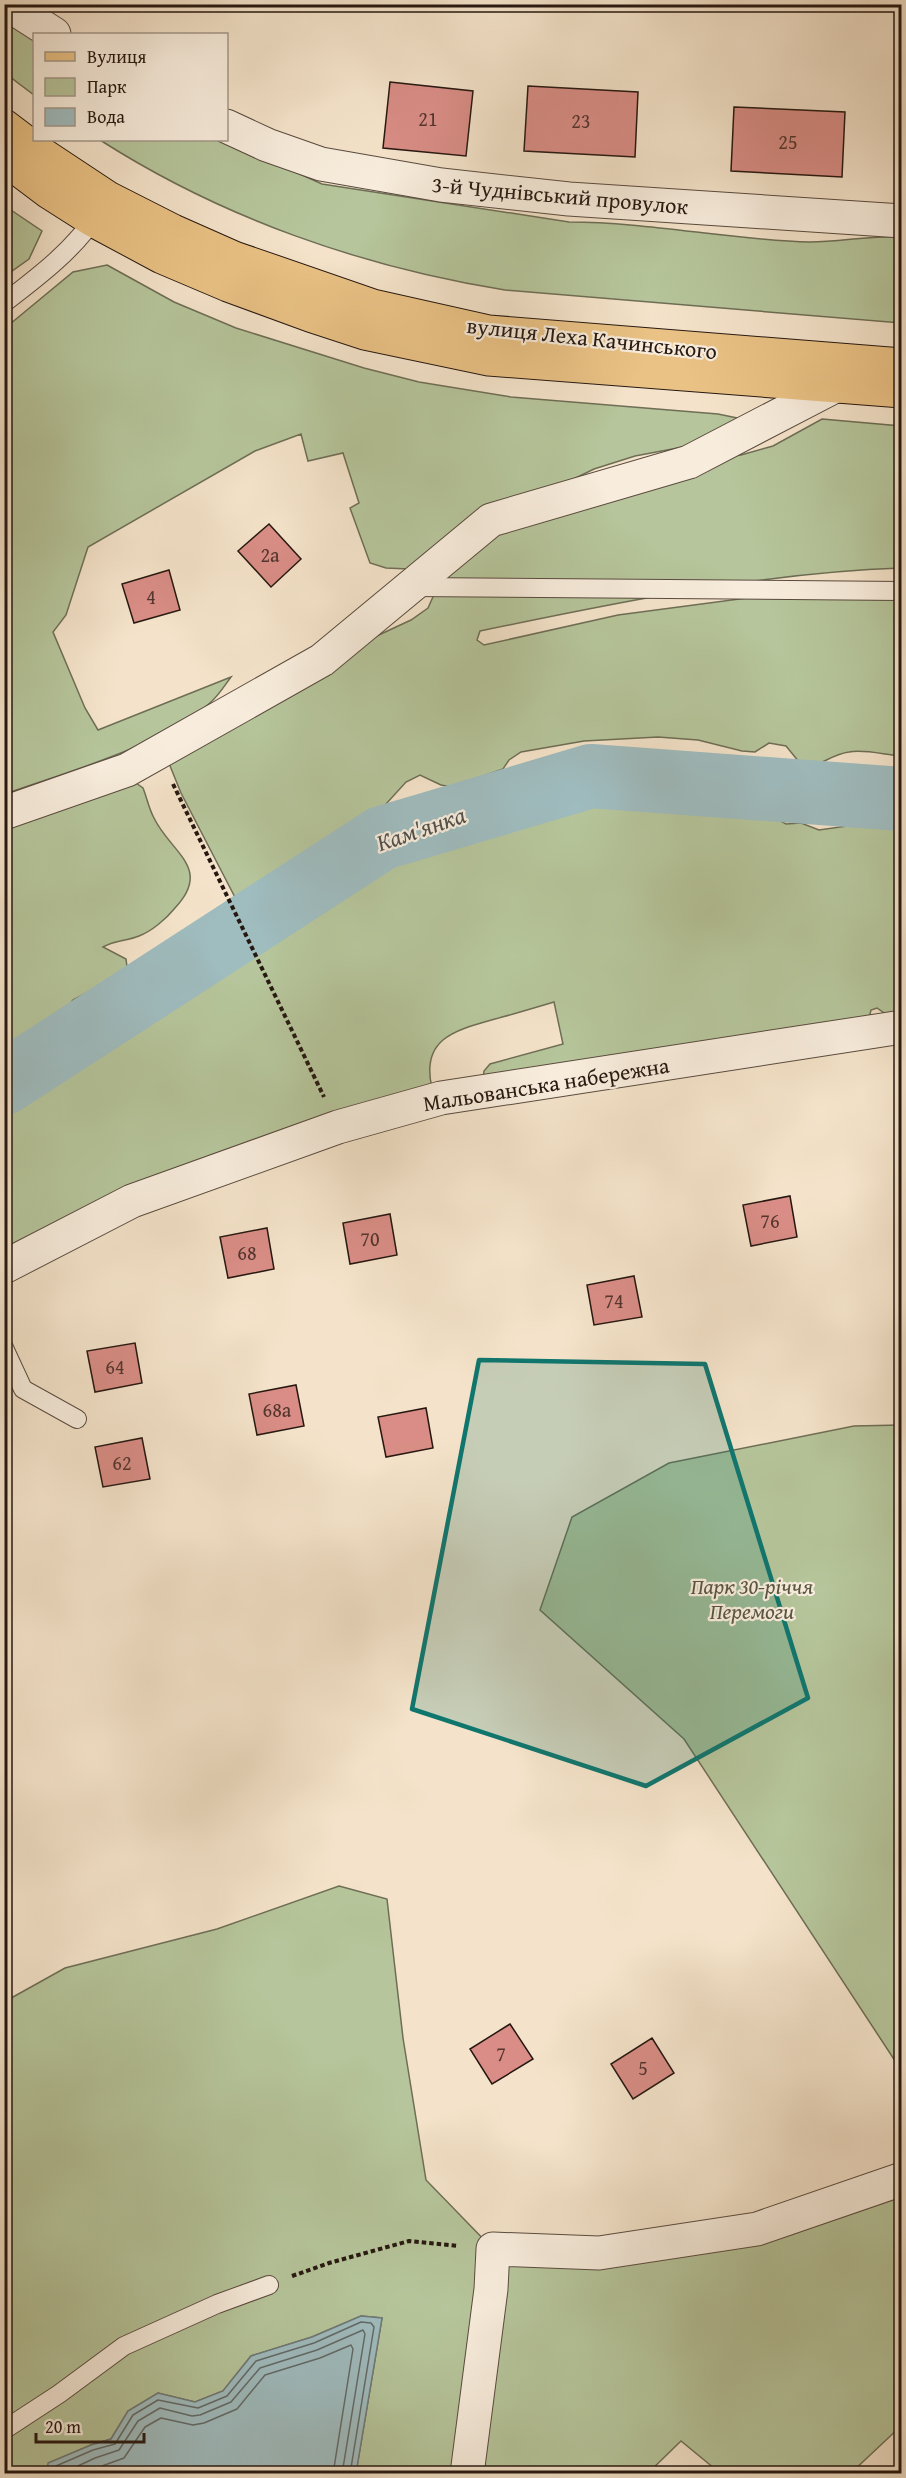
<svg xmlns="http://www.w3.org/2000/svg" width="906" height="2478" viewBox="0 0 906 2478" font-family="'Gentium Book Plus',serif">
	<rect width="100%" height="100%" fill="#f4e3ca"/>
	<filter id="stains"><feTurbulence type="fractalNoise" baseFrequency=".00333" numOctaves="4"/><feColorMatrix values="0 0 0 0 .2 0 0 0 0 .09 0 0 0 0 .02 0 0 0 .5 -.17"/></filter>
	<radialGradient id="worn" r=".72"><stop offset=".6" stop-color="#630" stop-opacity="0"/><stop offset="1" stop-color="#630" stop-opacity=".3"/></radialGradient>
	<path fill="#b6c59b" stroke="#6e6e56" stroke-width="1.5" d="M4,20L34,39V95L5,73Z
		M100,140H223L322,184L569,222C650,222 729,240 810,242C841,242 871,235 901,237V323L505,290C362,267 222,218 100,140Z
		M5,206L42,231L29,259L5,276Z
		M107,265L174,302L236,328L364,368L419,382L511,397L718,414L747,420L683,447L635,456L594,469L543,494L409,569L386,568L370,563L350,508L359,503L343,453L308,461L301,434L255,451L88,547L66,615L53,632L85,708L98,730L231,677C225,685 219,695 211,702C163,746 66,772 5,794L4,329L73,272Z
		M822,419L901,426V568C760,573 619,602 480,631L477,640L484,645L618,615L769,595L901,586V756C885,755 865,749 849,752C832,754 821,766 804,768L786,746L769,743L755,752L742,751L698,740L658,737L584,741L521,752L509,760L503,769L452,787L441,785L420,775L406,782L366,826L341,838L323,851L306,866L239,905L181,793L166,756L353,647L411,620L428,608L437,588L461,557L548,506L700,460L741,455L773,446Z
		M136,783L143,788C147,798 149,809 154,818C170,852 213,868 175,908C166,919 152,931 139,936C127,941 115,940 103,947L126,959L127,967L116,977L73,1000L41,1038L5,1056V826Z
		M591,788H618L640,792L652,801L688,806L713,805L731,802L757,808L786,824L801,823L819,830L854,825L901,830V1019L894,1020L877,1008L871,1010L869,1018L483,1079L484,1071L490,1064L563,1044L554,1002C534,1008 514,1014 495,1019C456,1030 420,1038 432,1088L5,1254V1094L36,1080L56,1066L79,1034L116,1012L124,1000L156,985L205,954L211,938L220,933L269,928L288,921L312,906L328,890L342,881L365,872L416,843L481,818L515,806L537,804L554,794Z
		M901,1425H902L901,2070L684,1739L540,1610L572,1517L669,1463L854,1426Z
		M339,1886L387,1899L403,2038L426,2180L493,2249L599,2253L901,2179V2426L851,2473H720L681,2441L648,2473H356L382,2318L361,2316L312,2337L251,2356L223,2391L195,2402L158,2393L128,2411L111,2439L91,2445L49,2463L47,2473H5L4,2002L65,1968L217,1929Z"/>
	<path fill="#9fbcbf" stroke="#6f7a79" stroke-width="1.5" d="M361,2316L382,2318L356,2473H47L48,2463L91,2445L111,2439L128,2411L158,2393L195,2402L223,2391L251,2356L312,2337Z"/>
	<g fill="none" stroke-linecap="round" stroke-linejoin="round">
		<path stroke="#626a68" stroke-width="1.5" d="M53,2474L56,2466L93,2450L115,2444L133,2415L158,2400L198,2408L227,2396L256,2361L314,2343L361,2322L371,2323L374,2327L350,2474
			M61,2474L95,2458L119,2450L138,2421L160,2408L192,2416L200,2415L231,2402L260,2368L317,2350L363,2330L365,2334L342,2474
			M80,2474L124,2458L145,2427L161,2418L193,2425L204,2423L237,2409L265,2375L320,2358L351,2345L353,2349L333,2474"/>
		<path stroke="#9fbcbf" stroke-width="64" d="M4,1083L382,838L591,776L902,799"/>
	</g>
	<path fill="#d98d86" stroke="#261811" stroke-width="1.5" d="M390,82L473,91L466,156L383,148Z
		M528,86L638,92L635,157L524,151Z
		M734,107L845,112L842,177L731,171Z
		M269,524L301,559L271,587L238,551Z
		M169,570L180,610L134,623L122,584Z
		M790,1196L797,1237L751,1246L743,1205Z
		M390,1214L397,1255L350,1264L343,1223Z
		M267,1228L274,1269L228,1278L220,1237Z
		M634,1276L642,1317L594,1325L587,1285Z
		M135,1343L142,1383L95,1392L87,1351Z
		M296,1385L304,1426L257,1435L249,1394Z
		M426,1408L433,1448L386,1457L378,1417Z
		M142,1438L150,1479L103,1487L95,1447Z
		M510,2024L533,2059L492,2084L470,2049Z
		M652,2038L674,2073L633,2099L611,2064Z"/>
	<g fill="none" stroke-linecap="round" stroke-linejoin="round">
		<g stroke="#5a4b3f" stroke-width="20">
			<path id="lane" d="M4,303C38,277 74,250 98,213
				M413,587L902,591
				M4,1348L23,1389L77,1419
				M4,2430L59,2394L124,2346L217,2304L269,2285"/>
		</g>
		<g stroke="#5a4b3f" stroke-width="35">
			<path id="street" d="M7,4L54,34
				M226,126L267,145L321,164L441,185L569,199L902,221
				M4,813L127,770L322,660L491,520L689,462L835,386
				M4,1267L132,1201L338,1127L441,1098L902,1027
				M467,2474L491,2289L493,2249L599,2253L757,2229L902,2179"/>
		</g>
		<g stroke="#261811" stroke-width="35">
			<path id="primary" d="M4,126L37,151L108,198L173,231L234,258L373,306L489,332L902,365
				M4,158L49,192L93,220L162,257L228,285L310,315L365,333L489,359L902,391"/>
		</g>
		<path stroke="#261811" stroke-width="4" stroke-dasharray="4.5 3" stroke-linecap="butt" d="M173,784L324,1097
			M292,2276L329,2263L409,2241L459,2246"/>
		<use href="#lane" stroke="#f8eddd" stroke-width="18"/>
		<use href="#street" stroke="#f8eddd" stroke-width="33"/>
		<use href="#primary" stroke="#eac285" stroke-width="33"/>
	</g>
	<path fill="#0f766e" fill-opacity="0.2" stroke="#0f766e" stroke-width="4.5" stroke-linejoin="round" d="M479,1360L705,1364L808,1698L646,1786L412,1709Z"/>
	<g text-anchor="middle" stroke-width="4.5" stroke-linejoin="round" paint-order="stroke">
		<g font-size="20" fill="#53352e">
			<text x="428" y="126">21</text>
			<text x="581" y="128">23</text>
			<text x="788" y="149">25</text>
			<text x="270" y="562">2а</text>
			<text x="151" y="604">4</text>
			<text x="770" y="1228">76</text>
			<text x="370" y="1246">70</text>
			<text x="247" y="1260">68</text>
			<text x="614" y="1308">74</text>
			<text x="115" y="1374">64</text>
			<text x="277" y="1417">68а</text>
			<text x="122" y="1470">62</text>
			<text x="501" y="2061">7</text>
			<text x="643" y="2075">5</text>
		</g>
		<g font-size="22" fill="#261811" stroke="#f8eddd">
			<text transform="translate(560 195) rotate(5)" y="8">3-й Чуднівський провулок</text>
			<text transform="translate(592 338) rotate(6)" y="8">вулиця Леха Качинського</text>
			<text transform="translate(546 1084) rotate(-9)" y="8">Мальованська набережна</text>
		</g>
		<g font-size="22" font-style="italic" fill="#585541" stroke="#f8eddd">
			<text x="752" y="1594">Парк 30-річчя<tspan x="752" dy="25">Перемоги</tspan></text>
		</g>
		<g font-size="24" font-style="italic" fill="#50514e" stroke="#f8eddd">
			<text transform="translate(421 829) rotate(-19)" y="8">Кам'янка</text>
		</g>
	</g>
	<rect width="906" height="2478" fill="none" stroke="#f4e3ca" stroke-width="24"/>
	<rect x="6" y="6" width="894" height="2466" fill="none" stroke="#261811" stroke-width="3"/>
	<rect x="12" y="12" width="882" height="2454" fill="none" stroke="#261811" stroke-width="1.5"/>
	<rect x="33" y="33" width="195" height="108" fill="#f8eddd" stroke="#a4988b" stroke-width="1.5"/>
	<rect x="45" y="52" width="30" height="9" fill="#eac285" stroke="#a4988b" stroke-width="1.5"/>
	<text x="87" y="63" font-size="18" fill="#261811">Вулиця</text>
	<rect x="45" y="78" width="30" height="18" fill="#b6c59b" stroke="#a4988b" stroke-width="1.5"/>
	<text x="87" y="93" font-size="18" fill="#261811">Парк</text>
	<rect x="45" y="108" width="30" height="18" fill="#9fbcbf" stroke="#a4988b" stroke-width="1.5"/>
	<text x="87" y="123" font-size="18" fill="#261811">Вода</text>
	<path d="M36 2433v9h108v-9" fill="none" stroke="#261811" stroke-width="3"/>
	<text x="45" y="2433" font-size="18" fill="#261811" stroke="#f8eddd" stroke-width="4.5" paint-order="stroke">20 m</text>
	<rect width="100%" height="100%" filter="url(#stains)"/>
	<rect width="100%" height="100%" fill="url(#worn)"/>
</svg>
